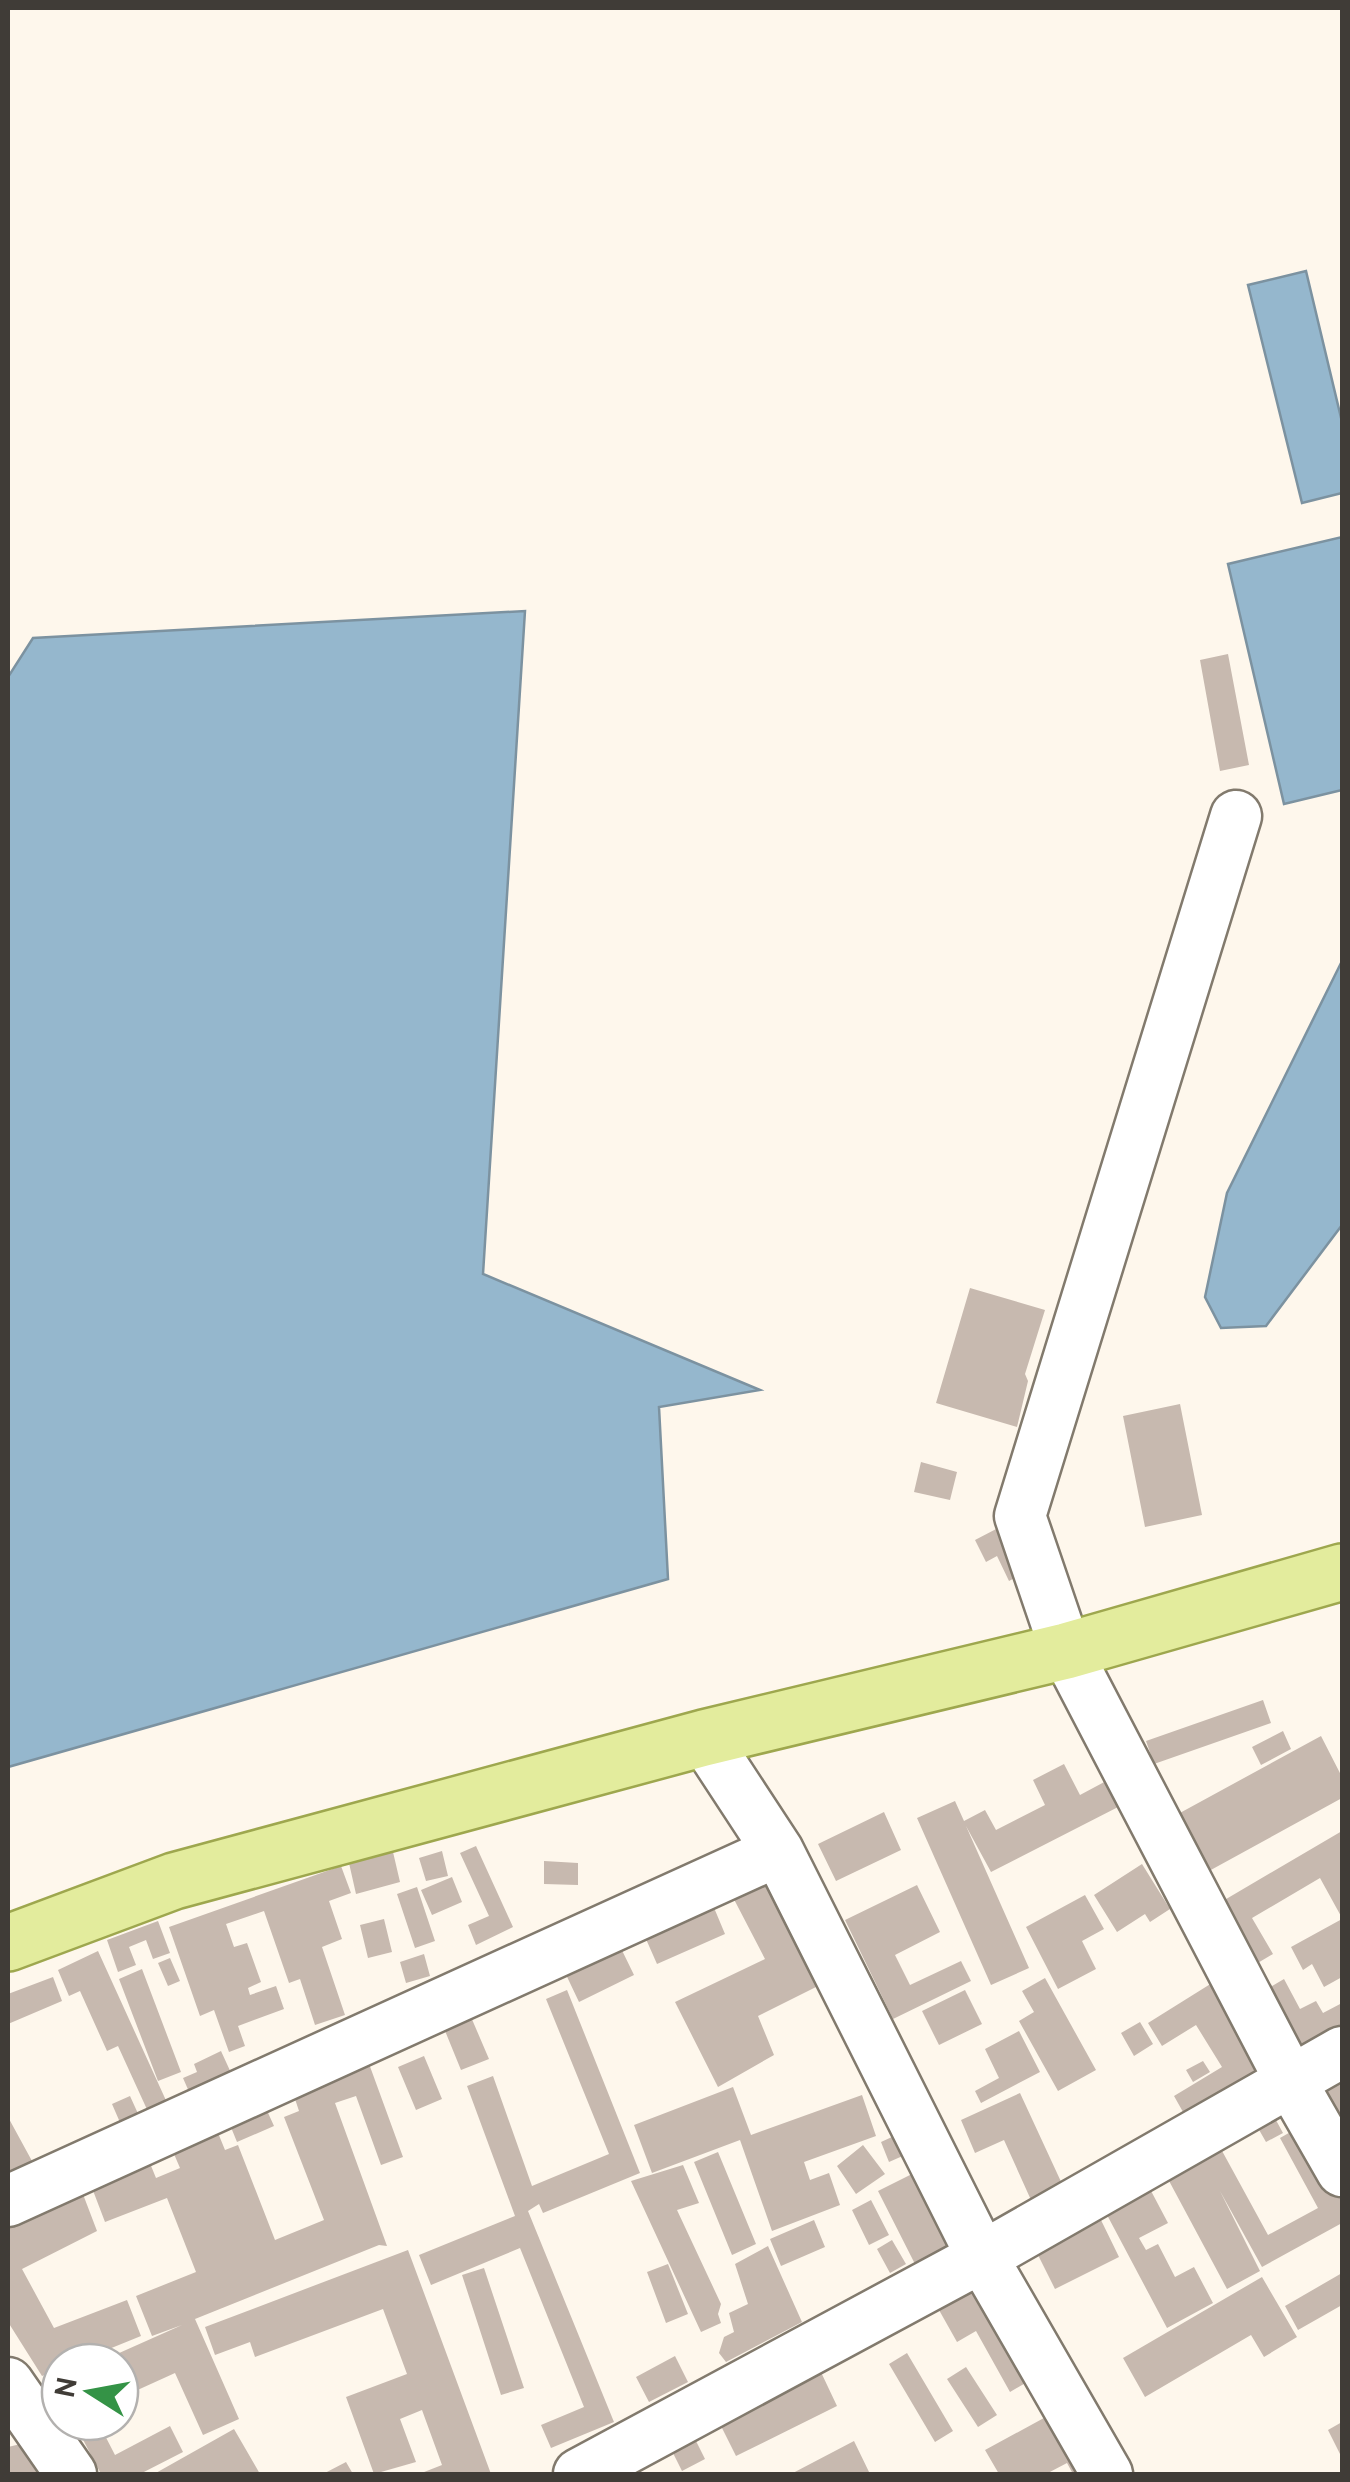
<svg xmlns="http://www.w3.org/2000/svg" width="1350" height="2482" viewBox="0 0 1350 2482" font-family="Overpass,sans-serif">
	<rect width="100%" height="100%" fill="#fef7ec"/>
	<path fill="#95b7cd" stroke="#7c92a0" stroke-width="2.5" d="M1306,271L1342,422V493L1302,503L1248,285Z
		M1342,537V790L1284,804L1228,564Z
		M525,611L483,1274L760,1390L659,1407L668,1579L8,1767V677L33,638Z
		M1342,961V1225L1266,1326L1221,1328L1205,1297L1227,1193Z"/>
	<path fill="#c7b9af" d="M1228,654L1249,765L1220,771L1200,660Z
		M970,1288L1045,1310L1025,1374L1028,1381L1017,1427L936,1403Z
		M1180,1404L1202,1515L1145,1527L1123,1416Z
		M921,1462L957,1472L950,1500L914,1492Z
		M1000,1527L1024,1573L1009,1581L997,1556L986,1562L975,1540Z
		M1263,1700L1271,1723L1154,1764L1146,1741Z
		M1283,1731L1291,1749L1261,1765L1252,1747Z
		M1321,1736L1342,1777V1798L1209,1871L1178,1814Z
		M1064,1764L1080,1795L1108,1780L1122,1805L991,1872L966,1826L1029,1968L991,1985L917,1818L955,1801L964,1821L985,1810L996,1830L1045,1805L1033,1780Z
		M884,1812L901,1850L836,1881L818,1844Z
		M1342,1831V1918L1320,1878L1252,1918L1273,1954L1251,1967L1216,1905Z
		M476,1846L513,1927L476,1945L468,1925L489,1916L460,1853Z
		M442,1851L448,1876L426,1881L419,1858Z
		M393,1852L400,1882L356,1894L349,1863Z
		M544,1861L578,1863V1885L544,1884Z
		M759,1863L824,1983L758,2016L774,2055L718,2087L675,2002L765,1959L725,1882Z
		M1142,1864L1170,1909L1150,1922L1145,1914L1117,1932L1094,1895Z
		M341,1866L351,1893L329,1901L342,1939L322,1947L345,2015L315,2025L300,1979L289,1983L264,1911L226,1924L234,1947L247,1943L261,1982L248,1988L250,1995L276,1986L284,2009L238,2026L245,2046L229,2052L214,2010L200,2016L169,1927Z
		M452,1877L462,1902L432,1915L421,1890Z
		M917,1885L940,1932L895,1955L910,1985L961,1961L971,1981L893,2019L845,1920Z
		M417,1887L435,1941L415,1948L397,1894Z
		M707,1891L725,1934L657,1964L638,1921Z
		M1085,1895L1104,1929L1082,1941L1096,1969L1058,1989L1026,1927Z
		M384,1919L392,1952L368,1958L360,1925Z
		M1342,1919V1977L1324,1987L1312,1964L1303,1970L1291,1947Z
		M158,1921L170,1953L153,1959L146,1940L129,1947L136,1965L118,1972L107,1940Z
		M615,1936L634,1975L579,2002L560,1962Z
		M98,1951L169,2107L150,2116L118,2046L107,2051L80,1991L69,1996L58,1970Z
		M424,1954L430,1976L406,1983L400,1962Z
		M170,1958L180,1981L168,1986L158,1963Z
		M142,1969L181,2072L158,2081L119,1979Z
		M53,1977L62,2001L8,2024V1994Z
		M1045,1978L1096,2070L1058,2091L1019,2021L1034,2012L1022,1991Z
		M1284,1979L1300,2009L1316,2001L1323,2013L1342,2003V2031L1296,2056L1262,1992Z
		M1212,1983L1266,2070L1187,2119L1174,2096L1222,2067L1196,2025L1162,2046L1148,2023Z
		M567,1990L640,2173L543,2213L539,2204L528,2211L614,2422L551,2448L541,2425L584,2407L520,2248L431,2285L419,2255L515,2216L467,2086L493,2076L532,2186L609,2154L546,1999Z
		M965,1990L982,2024L939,2045L922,2011Z
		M468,2010L489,2059L461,2070L441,2021Z
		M1140,2022L1153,2044L1134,2056L1121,2033Z
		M1019,2031L1040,2072L981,2103L975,2091L999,2078L985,2049Z
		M221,2051L232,2075L190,2094L183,2078L197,2072L194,2064Z
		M424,2056L442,2099L416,2110L398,2067Z
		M368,2061L403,2157L381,2165L356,2096L335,2103L387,2246L379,2245L195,2319L239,2419L203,2435L175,2373L120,2398V2362H99L182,2325L152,2336L136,2296L196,2272L167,2198L105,2222L89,2180L147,2156L156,2178L180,2168L171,2147L216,2128L225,2150L238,2145L275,2240L324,2220L284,2117L299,2111L292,2090Z
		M1203,2061L1210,2072L1193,2082L1186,2070Z
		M1342,2083V2137L1321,2094Z
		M733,2087L751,2135L862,2095L876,2136L804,2162L810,2180L829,2173L840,2205L772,2231L740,2140L652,2173L634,2125Z
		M1020,2093L1063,2186L1031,2200L1004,2140L975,2153L961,2120Z
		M130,2096L140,2118L122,2127L112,2104Z
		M264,2104L274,2126L237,2142L228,2120Z
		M1271,2111L1283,2133L1266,2142L1254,2121Z
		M8,2117L32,2161L8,2175Z
		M1294,2130L1342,2193V2223L1262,2267L1220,2191L1260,2271L1227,2289L1168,2179L1221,2149L1268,2235L1318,2208L1280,2138Z
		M905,2131L914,2151L889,2162L881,2142Z
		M863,2145L885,2174L856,2194L837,2166Z
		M718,2152L756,2244L732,2255L694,2162Z
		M683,2165L699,2203L677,2210L721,2304L718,2314L721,2323L701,2332L631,2181Z
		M920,2170L958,2245L916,2266L878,2191Z
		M81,2189L97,2231L22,2269L54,2328L127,2300L141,2336L77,2362H60V2369L42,2376L8,2322V2224Z
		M1150,2189L1168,2223L1139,2238L1146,2250L1158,2244L1175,2277L1194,2267L1213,2303L1167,2328L1106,2213Z
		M871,2200L889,2235L869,2245L852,2210Z
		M1100,2218L1119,2257L1055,2289L1035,2249Z
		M814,2220L825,2247L781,2266L770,2239Z
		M892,2240L906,2264L890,2273L877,2249Z
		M768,2246L802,2322L726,2362L719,2353L724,2337L734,2332L729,2313L748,2304L735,2264Z
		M408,2250L424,2293L491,2474H419L442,2465L422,2410L400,2419L416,2462L374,2474L346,2397L407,2374L383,2309L255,2357L250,2342L215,2355L205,2327Z
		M668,2264L688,2314L666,2323L647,2272Z
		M484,2268L524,2388L501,2395L462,2275Z
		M1342,2273V2305L1298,2330L1285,2306Z
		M1262,2277L1297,2337L1264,2357L1251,2335L1145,2397L1123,2358Z
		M983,2286L1034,2378L1010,2392L976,2331L957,2342L939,2310Z
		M907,2353L953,2431L935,2442L889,2364Z
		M675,2356L688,2382L649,2402L636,2377Z
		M966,2367L997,2415L978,2427L947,2379Z
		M819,2368L837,2406L736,2456L717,2418Z
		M1064,2407L1099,2474H1073L1067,2463L1046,2474H999L985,2450Z
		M98,2422L115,2455L170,2426L183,2452L140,2474H101L79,2432Z
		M1342,2422V2458L1328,2430Z
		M234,2429L260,2474H154Z
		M693,2435L705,2459L682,2471L670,2447Z
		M854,2441L870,2474H791Z
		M29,2442L38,2473L8,2474V2447Z
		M346,2462L353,2474H323Z"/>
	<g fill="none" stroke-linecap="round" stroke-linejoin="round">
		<g stroke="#827a6d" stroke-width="55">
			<path id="minor" d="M1236,816L1020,1516L1066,1651L1291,2082L1342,2171
				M704,1738L778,1851L982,2257L1107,2474
				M8,2201L778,1851
				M8,2383L71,2474
				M579,2474L982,2257L1342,2052"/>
		</g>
		<g stroke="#9ea74e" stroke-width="60">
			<path id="major" d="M8,1943L174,1881L704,1738L1066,1651L1342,1572"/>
		</g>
		<use href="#minor" stroke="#fff" stroke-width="50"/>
		<use href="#major" stroke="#e3ec9d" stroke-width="55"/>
	</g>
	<rect width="1350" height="2482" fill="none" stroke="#403c37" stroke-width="20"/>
	<g transform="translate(90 2392) rotate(281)"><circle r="48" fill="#ffffff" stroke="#b3b1af" stroke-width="2.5"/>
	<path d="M0-8L18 38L0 25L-18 38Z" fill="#349346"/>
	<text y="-15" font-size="28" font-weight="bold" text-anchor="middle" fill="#403c37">N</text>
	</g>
</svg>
